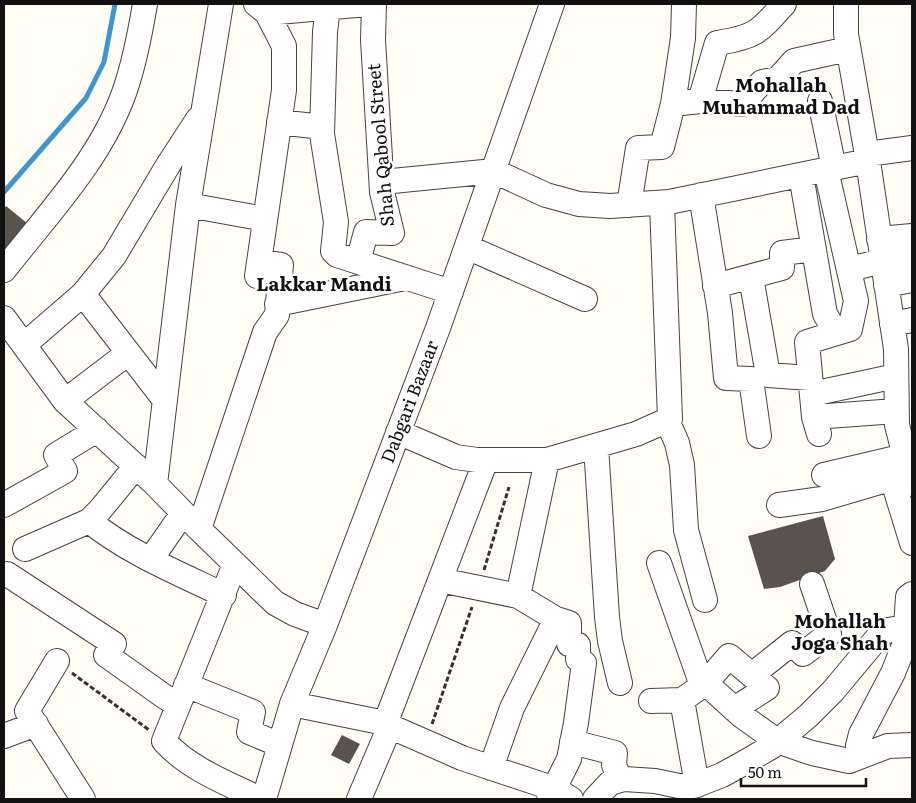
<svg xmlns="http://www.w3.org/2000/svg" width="916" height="803" viewBox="0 0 916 803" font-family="Literata,serif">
	<rect width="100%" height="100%" fill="#fffdf5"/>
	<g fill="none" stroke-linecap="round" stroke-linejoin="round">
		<path stroke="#3f96cf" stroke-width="5" d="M4,192L86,98L104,62L115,4"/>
	</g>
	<path fill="#5a524d" d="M6,206L33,228L4,263V209Z
		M823,516L835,559L825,571L780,587L764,589L748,536Z
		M342,735L360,744L349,764L331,755Z"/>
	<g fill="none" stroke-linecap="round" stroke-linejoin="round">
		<g stroke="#444" stroke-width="26">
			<path id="minor" d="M256,4L267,13L284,46V90L257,276
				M846,4V34L868,161L896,349L897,425L912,484
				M328,7L325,32L322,134L336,222L333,251L337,255L451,292
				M267,13L367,4
				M700,101L742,104L762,82L778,79L794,61L848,49
				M820,101L834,168
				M673,104L683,38L684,4
				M279,122L322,127
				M867,154L912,148
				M801,175L825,314L836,333
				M382,182L494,171L546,195L579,204L610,206L669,202L868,161
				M701,195L720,313L726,378L751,379L759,436
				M188,205L265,219
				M629,205L638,148L662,147L673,104L700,101L717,43C756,37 759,32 784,4
				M879,239L912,236
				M467,247L585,299
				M358,262L366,232L392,233L382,192L373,40L374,4
				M849,269L883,261L912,258
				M4,270C47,215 100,160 124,93C134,65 140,34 145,4
				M751,277L768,375L810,378
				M886,285L912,280
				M715,286L782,268V253L814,249
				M83,294L164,399
				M277,304L405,278
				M4,318L65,401L155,484L199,529L275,603L295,614L325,625
				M892,324L912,320
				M24,345L83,294L114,256L170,162L198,119
				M812,394L896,376
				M65,401L128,353
				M814,417L896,411
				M667,420L677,443L682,465L686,530L705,600
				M398,432L456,457L477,460H547L636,434L670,419L662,203
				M819,434L814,417L807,342L850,329L856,301L826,170
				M596,446L607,617L610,641L620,683
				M824,475L905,456
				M892,478L912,543
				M155,484L188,205L221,4
				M4,505L65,471L56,455L97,430
				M779,505L822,499L910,473
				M89,521C129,553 178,573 224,595
				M199,529L265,332L277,315L281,265L259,262
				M25,549L89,521L100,510L136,466
				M151,559L183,513
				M659,563L699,677L742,716L777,741L812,753L849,761L888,746L912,745
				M235,564L164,741C189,769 227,783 260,799
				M7,574L114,644L106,655L165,697L178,705
				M440,580L518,596L556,619L569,623V644L578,645V659L584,663L576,723L569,759L549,799
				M518,596L547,460
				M57,661L27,711L83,799
				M752,675L792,643L803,654L829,634L812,584
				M186,685L253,712L249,732L280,745
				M651,701L682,700
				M292,704L380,722L462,758L555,789L571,799
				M385,724L486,460
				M4,736L36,724
				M572,742L615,753L614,765L620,780
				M867,754L858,746L861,734L893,673L909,633L906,627L908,597L912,594
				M491,768L512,708L556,619
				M697,785L682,700L706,683L729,656L767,688L734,709
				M264,799L292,704L325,625L438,328L552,4
				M359,799L390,726
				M595,799L610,783L624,779L655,781L679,786H694L722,775L742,764L771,747L808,716L833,691L878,637L888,630L906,627"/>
		</g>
		<path stroke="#333" stroke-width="3" stroke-dasharray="5 2.5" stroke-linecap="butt" d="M484,570L509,487
			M72,673L149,730
			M432,724L472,607"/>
		<use href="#minor" stroke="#fff" stroke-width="24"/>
	</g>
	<g text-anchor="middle" stroke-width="5" stroke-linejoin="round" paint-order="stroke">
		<g font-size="18" fill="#111" stroke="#fff">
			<text transform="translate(381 145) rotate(-95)" y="6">Shah Qabool Street</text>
			<text transform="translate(410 402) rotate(-69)" y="6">Dabgari Bazaar</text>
		</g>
		<g font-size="19" font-weight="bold" fill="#111" stroke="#fff">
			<text x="781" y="92">Mohallah<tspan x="781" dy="22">Muhammad Dad</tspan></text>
			<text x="324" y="291">Lakkar Mandi</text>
			<text x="840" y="628">Mohallah<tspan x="840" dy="22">Joga Shah</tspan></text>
		</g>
	</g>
	<rect width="916" height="803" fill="none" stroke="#111111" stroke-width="10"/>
	<path d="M741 778v8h125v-8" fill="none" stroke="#111111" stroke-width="2.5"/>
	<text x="748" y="778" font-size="15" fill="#111111" stroke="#ffffff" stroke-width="4" paint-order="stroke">50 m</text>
</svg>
